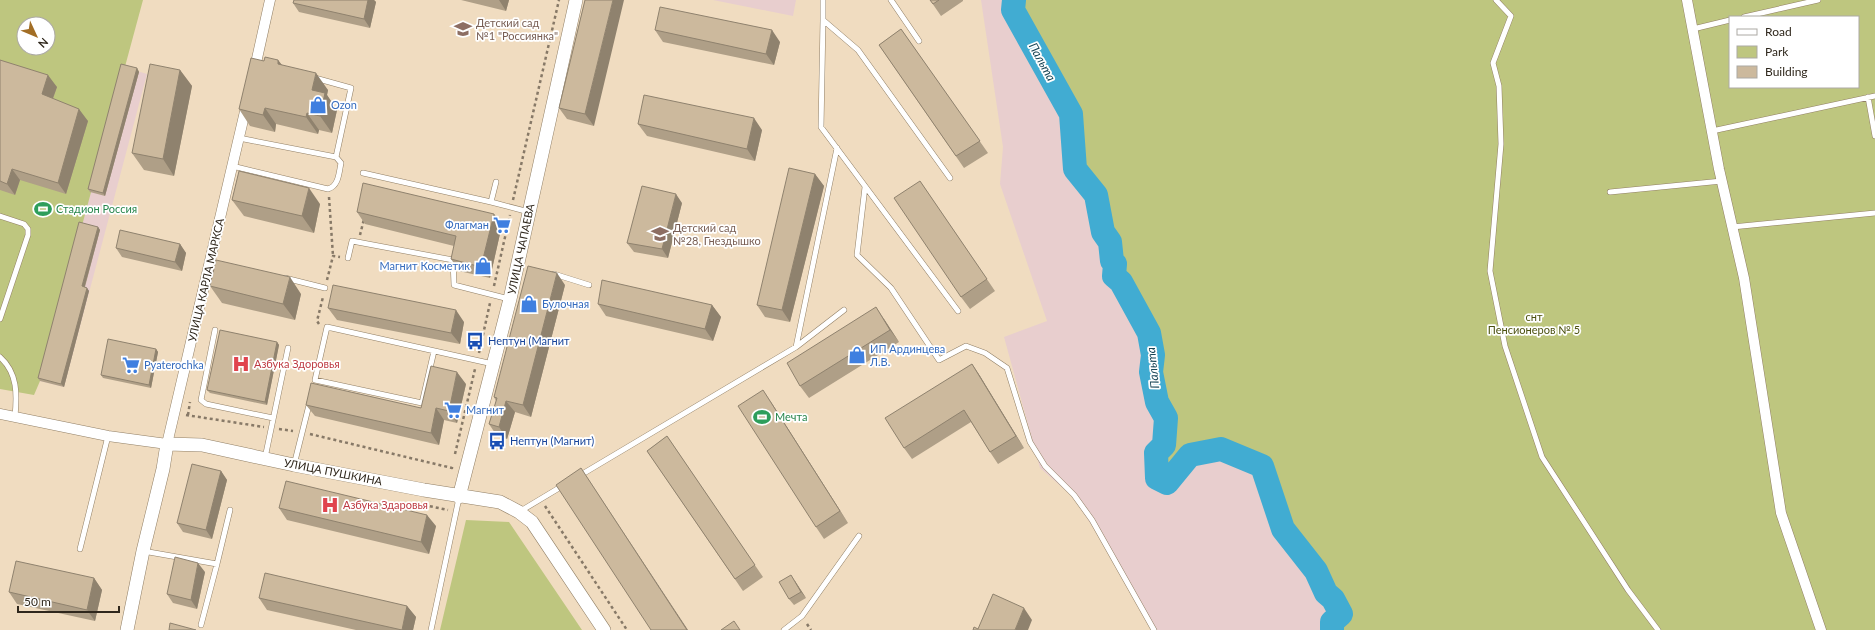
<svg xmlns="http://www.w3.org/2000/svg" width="1875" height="630" viewBox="0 0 1875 630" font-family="Lato,sans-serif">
	<rect width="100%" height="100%" fill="#f0dcc0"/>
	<path fill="#e8cece" d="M713,0H796L793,16Z
		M981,0H1014L1013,10L1071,114L1075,169L1096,195L1103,232L1110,242L1112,261L1115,264L1114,276L1121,282L1149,333L1153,355L1151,372L1157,402L1166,418L1164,445L1167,483L1190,455L1221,449L1262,466L1283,529L1316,571L1326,593L1333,599L1341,614L1332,622V630H1152L1100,538L1073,497L1040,468L1004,337L1047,321L1000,184L1003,147Z
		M124,67L147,74L64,387L40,381Z"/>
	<path fill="#bec67f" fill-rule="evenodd" d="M0,0H143L40,381L34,395L0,389ZM24,24H48V48H24Z
		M1014,0H1875V630H1332V622L1341,614L1333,599L1326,593L1316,571L1283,529L1262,466L1221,449L1190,455L1167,483L1157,478L1156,453L1164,445L1166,418L1157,402L1151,372L1153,355L1149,333L1121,282L1114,276L1115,264L1112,261L1110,242L1103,232L1096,195L1075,169L1071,114L1013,10ZM1730,17H1858V87H1730Z
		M466,520L509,522L582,630H440Z"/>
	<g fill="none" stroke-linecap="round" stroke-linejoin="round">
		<path stroke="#41acd2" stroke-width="24" d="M1014,0L1013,10L1071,114L1075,169L1096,195L1103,232L1110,242L1112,261L1115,264L1114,276L1121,282L1149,333L1153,355L1151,372L1157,402L1166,418L1164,445L1156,453L1157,478L1167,483L1190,455L1221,449L1262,466L1283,529L1316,571L1326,593L1333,599L1341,614L1332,622V630"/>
		<g stroke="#917f65" stroke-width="6">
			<path id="service" d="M823,0V20L858,50L950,178
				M891,0L919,41
				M1496,0L1511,16L1493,63L1499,86L1501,144L1490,271L1505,346L1542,457L1628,590L1658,630
				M1744,17L1818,0
				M823,20L821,127L958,311
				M1693,29L1730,20
				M1868,97L1875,136
				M1712,131L1875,96
				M239,138L336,157L351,88L315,78
				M232,166L328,189C339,186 339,172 341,163L336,157
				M363,173L491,202
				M496,182L491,202L529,212
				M865,187L857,255L891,288L939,360L966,346L985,353L1007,368L1030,442L1045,466L1074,495L1092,520L1154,630
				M1610,192L1722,181
				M0,216L24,224L28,229V235L0,319
				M1732,227L1875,213
				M348,258L352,241L453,260L454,285L509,299
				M554,274L589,285
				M285,278L325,288
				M215,330L201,400L206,404L273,418
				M796,347L837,148
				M434,351L422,403L315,380L327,327L493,364
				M0,357C18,373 17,395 15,417
				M265,458L288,348
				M294,465L310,401
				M579,476L796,347L844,310
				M519,512L564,485
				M80,549L108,436
				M143,551L217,564L230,510
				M201,625L217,564
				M431,630L459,498
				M784,630L802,616L859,536"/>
		</g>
		<g stroke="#917f65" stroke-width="11">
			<path id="minor" d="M1687,0L1719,169L1744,278L1781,513L1821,630
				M254,72L270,0
				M0,414L108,436L167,444L247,103"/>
		</g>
		<g stroke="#917f65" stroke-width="14">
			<path id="tertiary" d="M459,497L510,299L576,0
				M127,630L143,551L163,469L167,444L202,445L294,465L424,490L500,502L519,512L532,522L604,630"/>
		</g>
		<path stroke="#877967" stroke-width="2.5" stroke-dasharray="3 3" stroke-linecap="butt" d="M329,197L333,256
			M513,200L559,0
			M360,235L364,219
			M327,280L333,256L340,257
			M494,286L510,215
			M319,324L317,321L323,297
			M479,353L490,303
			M186,415L264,427
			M188,415L190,402
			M279,429L293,431
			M310,434L452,468V466
			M455,454L475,369
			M424,505L448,510
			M545,506L627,630
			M807,624L811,630"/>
		<use href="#service" stroke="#fff" stroke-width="5"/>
		<use href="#minor" stroke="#fff" stroke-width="10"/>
		<use href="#tertiary" stroke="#fff" stroke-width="13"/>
	</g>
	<path fill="#af9f87" d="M294,0H374L376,2L370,28L299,12L293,3Z
		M461,0H509L506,11Z
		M585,0L594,126L567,119L559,108Z
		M930,0H963V1L941,16Z
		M901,29L988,153L964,168L879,45Z
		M655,30L780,42L774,65L663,42Z
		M0,60L57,87L53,99L88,121L66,194L20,180L15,195L0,190Z
		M278,60L282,65L328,90L327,95L337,110L332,133L319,130L318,134L276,124L275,132L250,126L239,109L264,61Z
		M137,68L139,72L105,196L90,192L88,189Z
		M180,70L192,86L174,176L144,170L132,153Z
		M638,124L762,130L755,161L647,136Z
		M815,174L824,186L790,322L765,317L757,305Z
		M920,181L995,291L970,309L961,297Z
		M232,200L320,204L314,233L244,216Z
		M682,203L668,258L634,252L627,243Z
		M357,212L494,214L502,225L490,278L459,271L451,259L454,246L365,224Z
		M98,227L100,230L85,287L87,288L89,291L64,387L40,381L38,378Z
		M180,244L186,253L182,271L122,257L116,248Z
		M565,285L531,417L515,412L507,439L497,436L489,424L496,401L494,397Z
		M210,286L301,294L295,320L222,303Z
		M598,304L712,305L721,317L713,341L606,316Z
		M328,308L464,322L460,344L337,320Z
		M884,319L899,342L809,398L800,386Z
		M277,342L279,345L267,405L210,393L207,390Z
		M156,349L158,352L151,388L103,378L101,375Z
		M972,364L980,376L1024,448L998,464L990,452L971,422L912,459L904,448Z
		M466,384L457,423L444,420L439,445L315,416L306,405L421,408Z
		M771,402L848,523L824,539L816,527Z
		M667,436L763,577L743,591L647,451Z
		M221,471L227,480L212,539L183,532L177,523Z
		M279,508L436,526L429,554L287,520Z
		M205,572L197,609L173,603L167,594Z
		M94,578L102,590L95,621L17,604L9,592Z
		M795,581L806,598L794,605L789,599Z
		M259,598L407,606L416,617L413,630H356L267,610Z"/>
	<path fill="#8f826e" d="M368,0H374L376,2L370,28L364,19Z
		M499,0H509L506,11Z
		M613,0H624L594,126L585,114Z
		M772,30L780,42L774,65L766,54Z
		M278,60L290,76L278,64Z
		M137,68L139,72L105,196L103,193Z
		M180,70L192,86L174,176L163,159Z
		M316,73L328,90L327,95L337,110L332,133L320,116L312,90Z
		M48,75L57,87L50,106L42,94Z
		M265,108L276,124L275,132L263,115Z
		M79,109L88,121L66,194L58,183Z
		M307,113L319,130L318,134L306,117Z
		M754,118L762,130L755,161L747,149Z
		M12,169L20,180L15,195L7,184Z
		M815,174L824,186L790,322L782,310Z
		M309,188L320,204L314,233L302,216Z
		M676,194L682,203L668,258L662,249Z
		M494,214L502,225L490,278L481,267Z
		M98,227L100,230L84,289L82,286Z
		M180,244L186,253L182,271L175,262Z
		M557,273L565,285L531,417L523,405Z
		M290,277L301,294L295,320L283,304Z
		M87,288L89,291L64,387L61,384Z
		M712,305L721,317L713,341L705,329Z
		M876,307L884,319L899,342L890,330Z
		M456,310L464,322L460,344L451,333Z
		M277,342L279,345L267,405L265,402Z
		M156,349L158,352L151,388L149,385Z
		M972,364L980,376L1024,448L1016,436Z
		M457,372L466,384L457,423L449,411Z
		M763,390L771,402L848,523L840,511Z
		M506,401L515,412L507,439L499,427Z
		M436,408L444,420L439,445L431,433Z
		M581,468L589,480L688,630H687Z
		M221,471L227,480L212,539L206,530Z
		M427,515L436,526L429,554L421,542Z
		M198,563L205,572L197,609L191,600Z
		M791,575L795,581L806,598L801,592Z
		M94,578L102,590L95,621L87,610Z
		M407,606L416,617L413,630H402Z
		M1024,608L1032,620L1028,630H1015Z"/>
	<path fill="#ccb99d" stroke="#8f826e" d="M294,0H368L364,19L293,3Z
		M585,0H613L585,114L559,108Z
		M930,0H939L933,4Z
		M660,7L772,30L766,54L655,30Z
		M901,29L980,141L956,156L879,45Z
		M265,57L278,60V64L316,73L312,90L325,93L320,116L307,113L306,117L265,108L263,115L239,109L251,58L264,61Z
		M0,60L48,75L42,94L79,109L58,183L12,169L7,184L0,181Z
		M121,64L137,68L103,193L88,189Z
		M150,64L180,70L163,159L132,153Z
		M644,95L754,118L747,149L638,124Z
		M789,168L815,174L782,310L757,305Z
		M239,171L309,188L302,216L232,200Z
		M920,181L987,279L961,297L894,198Z
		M363,183L494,214L481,267L451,259L456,236L357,212Z
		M642,186L676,194L662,249L627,243Z
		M79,222L98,227L82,286L87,288L61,384L38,378Z
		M120,230L180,244L175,262L116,248Z
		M216,260L290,277L283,304L210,286Z
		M528,266L557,273L523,405L506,401L499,427L489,424L497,398L494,397Z
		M602,280L712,305L705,329L598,304Z
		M333,285L456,310L451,333L328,308Z
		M876,307L890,330L800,386L787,363Z
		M220,330L277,342L265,402L207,390Z
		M108,339L156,349L149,385L101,375Z
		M972,364L1016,436L990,452L964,410L904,448L885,418Z
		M431,366L457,372L449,411L436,408L431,433L306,405L311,383L421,408Z
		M763,390L840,511L816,527L738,406Z
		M667,436L755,565L735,579L647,451Z
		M192,464L221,471L206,530L177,523Z
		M581,468L687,630H651L556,485Z
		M286,481L427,515L421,542L279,508Z
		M175,557L198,563L191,600L167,594Z
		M16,561L94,578L87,610L9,592Z
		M265,573L407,606L402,630L259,598Z
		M791,575L801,592L789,599L779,582Z
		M993,594L1024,608L1015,630H973L974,627L978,629Z
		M734,621L740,630H721Z
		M170,623L196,630H169Z"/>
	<defs>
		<g id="school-bare" transform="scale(1.38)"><path d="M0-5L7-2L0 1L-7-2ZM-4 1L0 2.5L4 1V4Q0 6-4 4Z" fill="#8d6e63" stroke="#fff" stroke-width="2.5" paint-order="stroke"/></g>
		<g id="shop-bare" transform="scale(1.38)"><path d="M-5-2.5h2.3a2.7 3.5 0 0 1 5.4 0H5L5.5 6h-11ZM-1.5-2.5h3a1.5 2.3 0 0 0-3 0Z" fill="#3f7fe0" stroke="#fff" stroke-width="2.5" paint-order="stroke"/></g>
		<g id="stadium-bare" transform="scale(1.38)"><path d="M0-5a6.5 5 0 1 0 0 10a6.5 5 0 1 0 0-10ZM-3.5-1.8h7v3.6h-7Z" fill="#2e9e5b" stroke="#fff" stroke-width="2.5" paint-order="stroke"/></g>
		<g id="supermarket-bare" transform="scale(1.38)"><path d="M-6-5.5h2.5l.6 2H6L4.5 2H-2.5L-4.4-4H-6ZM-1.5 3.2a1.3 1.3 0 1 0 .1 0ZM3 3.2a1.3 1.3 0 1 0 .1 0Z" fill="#3f7fe0" stroke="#fff" stroke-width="2.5" paint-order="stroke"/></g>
		<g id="bus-bare" transform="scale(1.38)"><path d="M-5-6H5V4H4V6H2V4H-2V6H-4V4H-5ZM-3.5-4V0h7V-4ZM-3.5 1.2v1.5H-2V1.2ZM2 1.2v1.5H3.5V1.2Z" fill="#1a4fb4" stroke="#fff" stroke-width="2.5" paint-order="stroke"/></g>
		<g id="hospital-bare" transform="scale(1.38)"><path d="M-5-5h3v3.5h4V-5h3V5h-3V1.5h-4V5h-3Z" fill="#e0444e" stroke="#fff" stroke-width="2.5" paint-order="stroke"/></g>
	</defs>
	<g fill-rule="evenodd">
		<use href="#school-bare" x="463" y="29"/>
		<use href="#shop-bare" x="318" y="105"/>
		<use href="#stadium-bare" x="43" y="209"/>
		<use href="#supermarket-bare" x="502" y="225"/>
		<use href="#school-bare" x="660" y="234"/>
		<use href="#shop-bare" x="483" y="266"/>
		<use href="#shop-bare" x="529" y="304"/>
		<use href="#bus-bare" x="475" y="341"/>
		<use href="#shop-bare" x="857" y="355"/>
		<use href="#hospital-bare" x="241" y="364"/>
		<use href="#supermarket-bare" x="131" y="365"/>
		<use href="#supermarket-bare" x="453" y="410"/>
		<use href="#stadium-bare" x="762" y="417"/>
		<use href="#bus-bare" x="497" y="441"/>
		<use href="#hospital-bare" x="330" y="505"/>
	</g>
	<g text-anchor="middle" stroke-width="3.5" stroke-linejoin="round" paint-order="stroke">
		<g font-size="11" fill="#785e54" stroke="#fff" text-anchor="start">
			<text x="476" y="27">Детский сад<tspan x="476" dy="13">№1 "Россиянка"</tspan></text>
			<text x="673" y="232">Детский сад<tspan x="673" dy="13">№28, Гнездышко</tspan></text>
		</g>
		<g font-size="11" fill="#366cbe" stroke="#fff" text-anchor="start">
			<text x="331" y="109">Ozon</text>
			<text x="489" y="229" text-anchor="end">Флагман</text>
			<text x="470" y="270" text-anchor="end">Магнит Косметик</text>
			<text x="542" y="308">Булочная</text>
			<text x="870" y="353">ИП Ардинцева<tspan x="870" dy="13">Л.В.</tspan></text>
			<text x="144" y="369">Pyaterochka</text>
			<text x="466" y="414">Магнит</text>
		</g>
		<g font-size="11" fill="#27864d" stroke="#fff" text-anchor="start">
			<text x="56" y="213">Стадион Россия</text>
			<text x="775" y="421">Мечта</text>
		</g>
		<g font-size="11" fill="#2f271c" stroke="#fff">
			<text transform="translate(521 249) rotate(-78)" y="4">УЛИЦА ЧАПАЕВА</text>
			<text transform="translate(206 280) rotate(-77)" y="4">УЛИЦА КАРЛА МАРКСА</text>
			<text transform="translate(333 472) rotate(11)" y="4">УЛИЦА ПУШКИНА</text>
		</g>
		<g font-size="11" fill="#4b500f" stroke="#fff">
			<text x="1534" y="321">снт<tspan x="1534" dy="13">Пенсионеров № 5</tspan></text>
		</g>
		<g font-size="11" fill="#164399" stroke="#fff" text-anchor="start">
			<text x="488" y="345">Нептун (Магнит</text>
			<text x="510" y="445">Нептун (Магнит)</text>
		</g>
		<g font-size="11" fill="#be3a42" stroke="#fff" text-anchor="start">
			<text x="254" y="368">Азбука Здоровья</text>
			<text x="343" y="509">Азбука Здаровья</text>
		</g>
		<g font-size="12" font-style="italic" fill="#194657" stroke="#fff">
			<text transform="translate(1042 62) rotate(61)" y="4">Пальта</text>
			<text transform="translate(1153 368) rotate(-96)" y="4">Пальта</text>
		</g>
	</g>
	<rect x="1729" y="16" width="130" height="72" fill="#ffffff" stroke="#aca9a4"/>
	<rect x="1737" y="29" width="20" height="6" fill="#ffffff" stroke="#aca9a4"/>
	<text x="1765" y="36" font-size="12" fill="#2f271c">Road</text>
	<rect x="1737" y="46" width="20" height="12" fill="#bec67f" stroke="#aca9a4"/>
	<text x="1765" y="56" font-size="12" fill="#2f271c">Park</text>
	<rect x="1737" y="66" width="20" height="12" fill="#ccb99d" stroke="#aca9a4"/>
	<text x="1765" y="76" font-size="12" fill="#2f271c">Building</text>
	<g transform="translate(36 36) rotate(134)"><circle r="19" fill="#ffffff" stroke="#aca9a4"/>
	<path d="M0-3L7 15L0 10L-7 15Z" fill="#a26e25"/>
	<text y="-6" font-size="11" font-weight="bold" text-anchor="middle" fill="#2f271c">N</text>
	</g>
	<path d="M18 606v6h101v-6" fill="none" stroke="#2f271c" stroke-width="2"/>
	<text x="24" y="606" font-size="12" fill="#2f271c" stroke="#ffffff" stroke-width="3" paint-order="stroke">50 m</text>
</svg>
